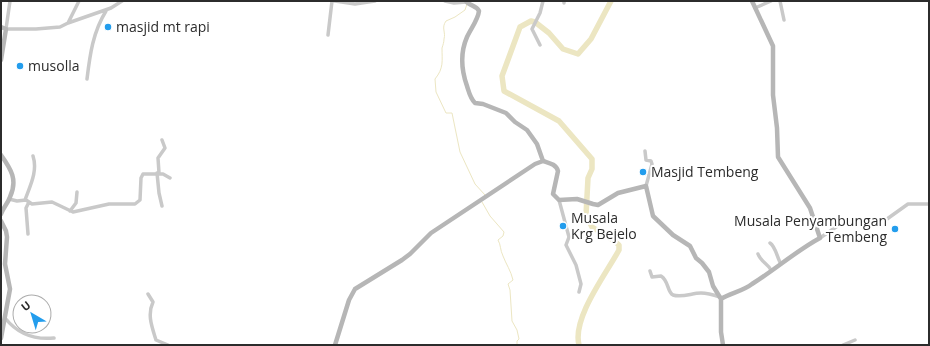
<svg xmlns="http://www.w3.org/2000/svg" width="930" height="346" viewBox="0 0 930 346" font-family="'Open Sans',sans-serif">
	<rect width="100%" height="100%" fill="#fff"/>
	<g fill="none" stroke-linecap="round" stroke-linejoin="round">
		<path stroke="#ece6c2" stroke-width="1" d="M467,4L465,10L455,17L446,21C441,28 446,32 444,39C444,42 443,45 442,48C442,61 444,68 435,79L436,92L446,113H452L460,152L475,184L485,195
			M482,202L490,216L504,232L503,236L498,240C501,245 500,250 503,256C506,264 511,271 513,280L508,284L510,290L512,321L517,330L519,339L517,341V345"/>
		<path stroke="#ece6c2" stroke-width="5.5" d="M579,345C572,318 606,274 619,250V245L613,240L592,227L586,215L588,178L592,169V159L559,121L504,91L502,76L520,27L531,21L535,22L549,33L563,49L578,54L591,39L611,1"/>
		<path stroke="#c9c9c9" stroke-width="3.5" d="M10,1L6,29H36L60,27L68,23L111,8L122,1
			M335,1L355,4L375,1
			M445,1L454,3L466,2
			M564,1V3
			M780,1L784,20
			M755,8L771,1
			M68,23L79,1
			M328,35L332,1
			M540,45L532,29L540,13L543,1
			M87,79C90,54 93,32 106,11
			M645,151L646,160L651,161L652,164L646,186
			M157,173L159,193L162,206
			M159,173L158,158L165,148L162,140
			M9,199L17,201L26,200L32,204L52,202L73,212L109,204H135L140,200L141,178L143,174H163L170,178
			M25,200C30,186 38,171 33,156
			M559,200L569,237L566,245L576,265L581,284L579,292
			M70,211L76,203L77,192
			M28,234L26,208L29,202
			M820,238L839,225L856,223L871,226L887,219L908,204H929
			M770,243C776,247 777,258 781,264
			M758,254C761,262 767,263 771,270
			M650,271L652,277L661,276C669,281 667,292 673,295C682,298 692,293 701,293C707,293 714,295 720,297
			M148,294L153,302C147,315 152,327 156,340L168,345
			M5,318C17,333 34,340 54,338
			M843,345L855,340"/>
		<path stroke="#b6b6b6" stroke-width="4.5" d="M1,27L6,29L1,60
			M1,155C11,169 18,180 10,197C8,203 3,208 1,214
			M543,161C549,163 556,164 558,171L553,194L559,200L577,199L593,204L598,205L618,193L646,186L653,216L673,235L690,246L696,258L702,263L709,272L713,286L721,299
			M1,221L6,231L7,237L5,264L10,289L1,338
			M335,345L349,300L355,289L402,260L410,254L431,233L535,164L543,161L537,144L527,130L515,122L506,113L483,104L475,103C470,98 469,92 467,86C461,69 460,53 467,37C471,28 478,20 479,11C476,5 469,6 466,1
			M723,345L721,332V299C731,293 743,291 752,284C776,269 796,251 820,238L810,208L778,157L777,128L773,95V46L752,1"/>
	</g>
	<g fill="#239ded" stroke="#fff" stroke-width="1.5">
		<circle cx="108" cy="27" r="4"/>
		<circle cx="20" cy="66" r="4"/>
		<circle cx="643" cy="172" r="4"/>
		<circle cx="563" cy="226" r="4"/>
		<circle cx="895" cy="229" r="4"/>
	</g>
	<g text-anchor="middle" stroke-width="4" stroke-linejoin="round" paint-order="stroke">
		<g font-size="14" fill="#2c2c2c" stroke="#fff" text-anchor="start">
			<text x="116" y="32">masjid mt rapi</text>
			<text x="28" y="71">musolla</text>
			<text x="651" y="177">Masjid Tembeng</text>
			<text x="571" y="223">Musala<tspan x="571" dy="16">Krg Bejelo</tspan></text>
			<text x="887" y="226" text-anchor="end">Musala Penyambungan<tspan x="887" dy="16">Tembeng</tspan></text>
		</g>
	</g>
	<rect width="930" height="346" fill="none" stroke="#2c2c2c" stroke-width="4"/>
	<g transform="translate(32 314) rotate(322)"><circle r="19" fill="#ffffff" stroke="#ababab"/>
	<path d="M0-3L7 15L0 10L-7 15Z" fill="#239ded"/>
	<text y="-6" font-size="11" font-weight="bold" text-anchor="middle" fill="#2c2c2c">U</text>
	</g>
</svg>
